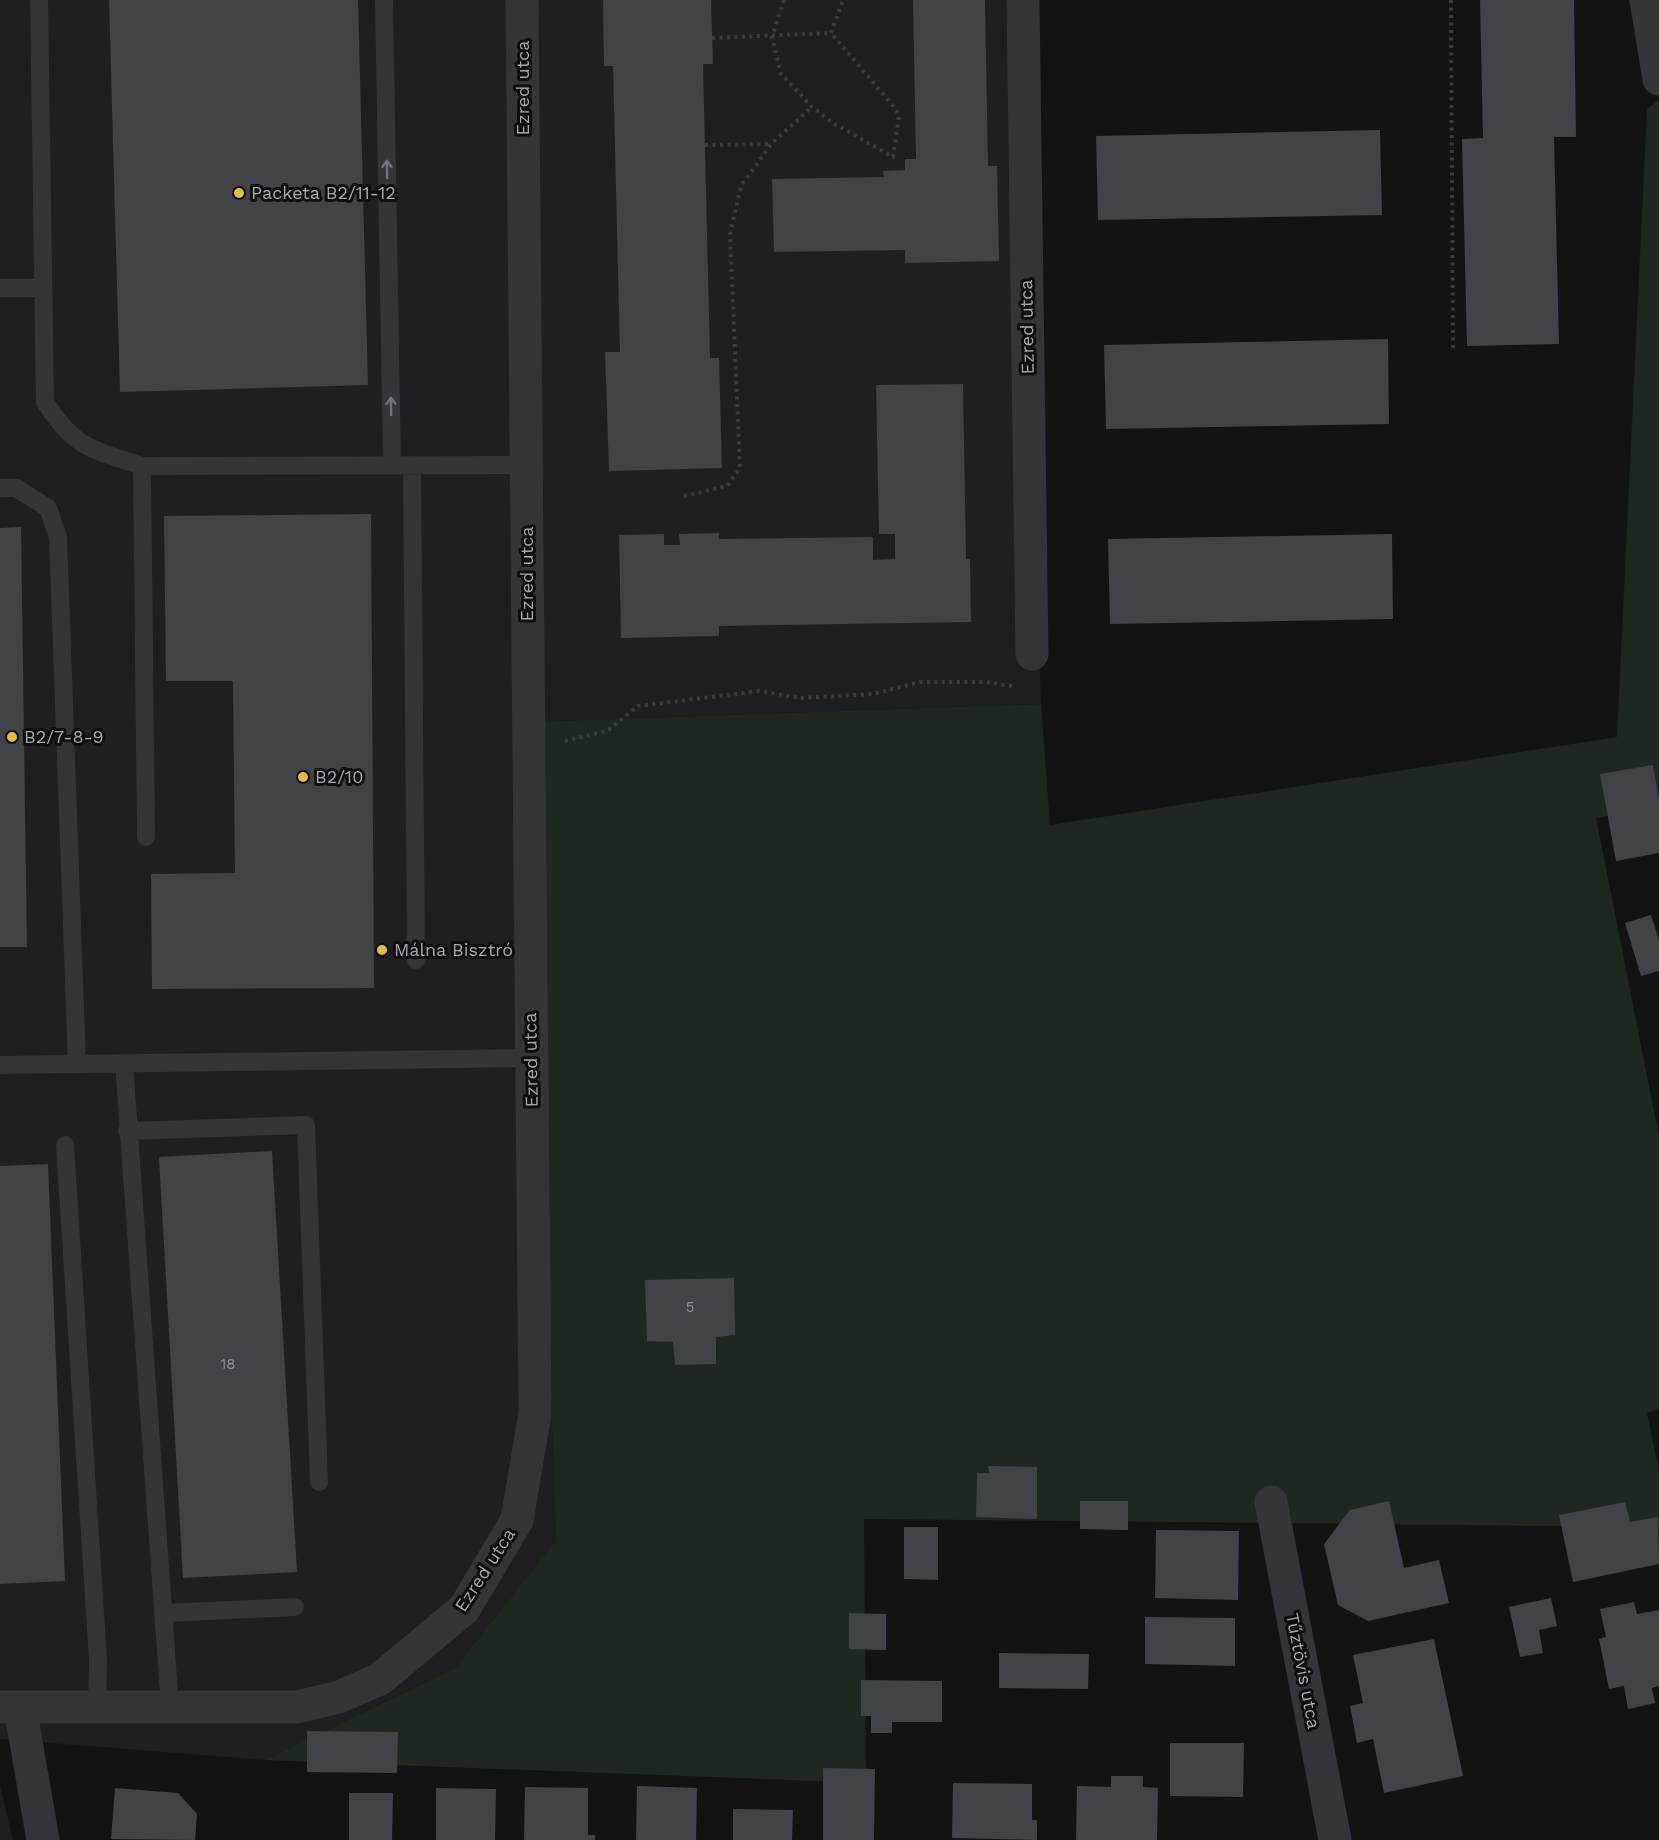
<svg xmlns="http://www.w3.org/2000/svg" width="1659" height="1840" viewBox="0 0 1659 1840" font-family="'Work Sans',sans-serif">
	<rect width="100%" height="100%" fill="#131314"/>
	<path fill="#1f1f21" d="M0,0H1016L1041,704L527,722L556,1540L455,1668L265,1760L0,1739Z
		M0,1786L13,1840H0Z"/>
	<path fill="#1f2721" d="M1659,100V806L1596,818L1659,1136V1409L1647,1413L1659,1471V1527L864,1519L866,1783L265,1760L455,1668L556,1540L527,722L1041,704L1050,825L1617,737L1647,109Z"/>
	<path fill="#424347" d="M109,0H358L368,385L120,392Z
		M603,0H711L713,64H703L710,358H719L722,468L609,471L605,352H620L613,66H604Z
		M913,0H985L988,166H997L999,261L905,263V250L774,252L772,179L884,177L883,171L905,170V159H916Z
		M1480,0H1574L1576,137H1554L1559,344L1467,346L1462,139L1483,138Z
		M1380,130L1382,215L1098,220L1096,136Z
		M1388,339L1389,424L1106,429L1104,345Z
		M963,384L966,559H970L971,622L719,626V636L621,638L619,535L664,534V545H680L679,534L719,533V539L873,537V560L895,559V534H879L876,385Z
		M371,514L374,988L152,989L151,874L235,873L233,681H166L164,516Z
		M21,527L27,947H0V528Z
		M1392,534L1393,619L1110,624L1108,539Z
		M1653,765L1659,799V853L1616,861L1600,774Z
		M1651,915L1659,940V971L1641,976L1625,923Z
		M272,1151L297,1572L183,1578L159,1157Z
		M48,1164L65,1581L0,1584V1166Z
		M734,1278L735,1335L716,1337V1364L675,1365L673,1342L647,1341L645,1280Z
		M988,1466L1037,1467V1519L976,1517L977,1473H989Z
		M1080,1501H1128V1530L1080,1529Z
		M1389,1501L1404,1568L1439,1560L1449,1603L1368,1621L1338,1605L1324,1544L1350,1510Z
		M1625,1502L1630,1522L1658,1517L1659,1564L1573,1582L1559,1515Z
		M904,1527H938V1580L904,1579Z
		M1156,1530L1239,1531L1238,1600L1155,1598Z
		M1551,1598L1557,1626L1539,1630L1543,1653L1520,1657L1509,1607Z
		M1634,1602L1637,1614L1659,1610V1686L1652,1688L1655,1703L1628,1709L1624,1686L1609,1689L1599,1639L1606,1637L1600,1609Z
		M849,1613L886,1614V1650L849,1649Z
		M1145,1617L1235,1618V1666L1145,1664Z
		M1434,1639L1463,1776L1384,1793L1373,1739L1357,1743L1350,1706L1363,1703L1353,1655Z
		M999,1653L1089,1654L1088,1689L999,1688Z
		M861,1680L942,1681V1722H892V1733H871V1716H861Z
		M307,1731L398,1732L397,1773L307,1772Z
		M1170,1743H1244L1243,1797L1170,1796Z
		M823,1768L875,1769L874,1840H823Z
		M1111,1776H1143V1787L1158,1788L1157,1840H1076L1077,1786L1111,1787Z
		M953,1783L1032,1784V1820H1037V1840L952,1838Z
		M637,1786L697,1788L696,1840H636Z
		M525,1787L588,1788V1835H595V1840H524Z
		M115,1788L178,1793L197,1814L195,1840L111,1839Z
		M436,1788L496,1789L495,1840H436Z
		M349,1793H393L392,1840H349Z
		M733,1809L793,1810L792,1840H733Z"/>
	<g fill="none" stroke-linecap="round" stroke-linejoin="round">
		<path stroke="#3a3b40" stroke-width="4" stroke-dasharray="3 4.5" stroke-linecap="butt" d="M784,0L772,37L781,74L812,107L833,123L893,157L899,116L895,108L831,33
			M1451,0L1453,352
			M831,33L843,0
			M712,38L831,33
			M705,145L771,144
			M684,496L727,486L740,468L730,234L741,186L772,143L812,107
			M565,741L607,731L638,706L759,691L800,698L873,694L920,682H985L1012,686"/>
		<path stroke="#343439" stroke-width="18" d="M39,0L45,402C75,449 92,449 142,466L526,465
			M384,0L392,465
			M0,288H41
			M412,465L416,960
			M142,466L146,837
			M0,488H16L48,508L58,537L77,1064
			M124,1063L170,1707
			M0,1065L531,1058
			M127,1131L306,1125L319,1482
			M65,1145L98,1660L97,1708
			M165,1613L295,1607"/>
		<path stroke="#343439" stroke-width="33" d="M1023,0L1032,654
			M1646,0L1659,79
			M1271,1502L1335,1840
			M0,1707H297L339,1697L380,1679L464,1609L517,1520L535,1413L522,0
			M20,1707L43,1840"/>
	</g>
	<defs><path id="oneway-shaft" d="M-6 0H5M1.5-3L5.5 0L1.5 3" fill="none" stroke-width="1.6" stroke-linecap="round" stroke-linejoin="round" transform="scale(1.5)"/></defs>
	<g stroke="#72747d">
		<use href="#oneway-shaft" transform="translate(387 169) rotate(-91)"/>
		<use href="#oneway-shaft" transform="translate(391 406) rotate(-91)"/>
	</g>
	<g fill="#e8bc37" stroke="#0e0e0f" stroke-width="2">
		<circle cx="239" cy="193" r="6"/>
		<circle cx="12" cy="737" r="6"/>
		<circle cx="303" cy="777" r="6"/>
		<circle cx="382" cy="950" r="6"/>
	</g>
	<g text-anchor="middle" stroke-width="6" stroke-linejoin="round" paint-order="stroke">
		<g font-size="15" fill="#8c8f99">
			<text x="690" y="1312">5</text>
			<text x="228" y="1369">18</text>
		</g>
		<g font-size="18" fill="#a5a8b4" stroke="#0e0e0f">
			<text transform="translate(523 88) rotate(-90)" y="6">Ezred utca</text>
			<text transform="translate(1027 327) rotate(-91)" y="6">Ezred utca</text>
			<text transform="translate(527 574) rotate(-90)" y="6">Ezred utca</text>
			<text transform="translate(531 1060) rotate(-91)" y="6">Ezred utca</text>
			<text transform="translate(485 1570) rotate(-57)" y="6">Ezred utca</text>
			<text transform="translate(1303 1671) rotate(79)" y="6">Tűztövis utca</text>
		</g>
		<g font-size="18" fill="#a5a8b4" stroke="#0e0e0f" text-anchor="start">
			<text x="251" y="199">Packeta B2/11-12</text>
			<text x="24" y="743">B2/7-8-9</text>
			<text x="315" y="783">B2/10</text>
			<text x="394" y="956">Málna Bisztró</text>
		</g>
	</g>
</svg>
